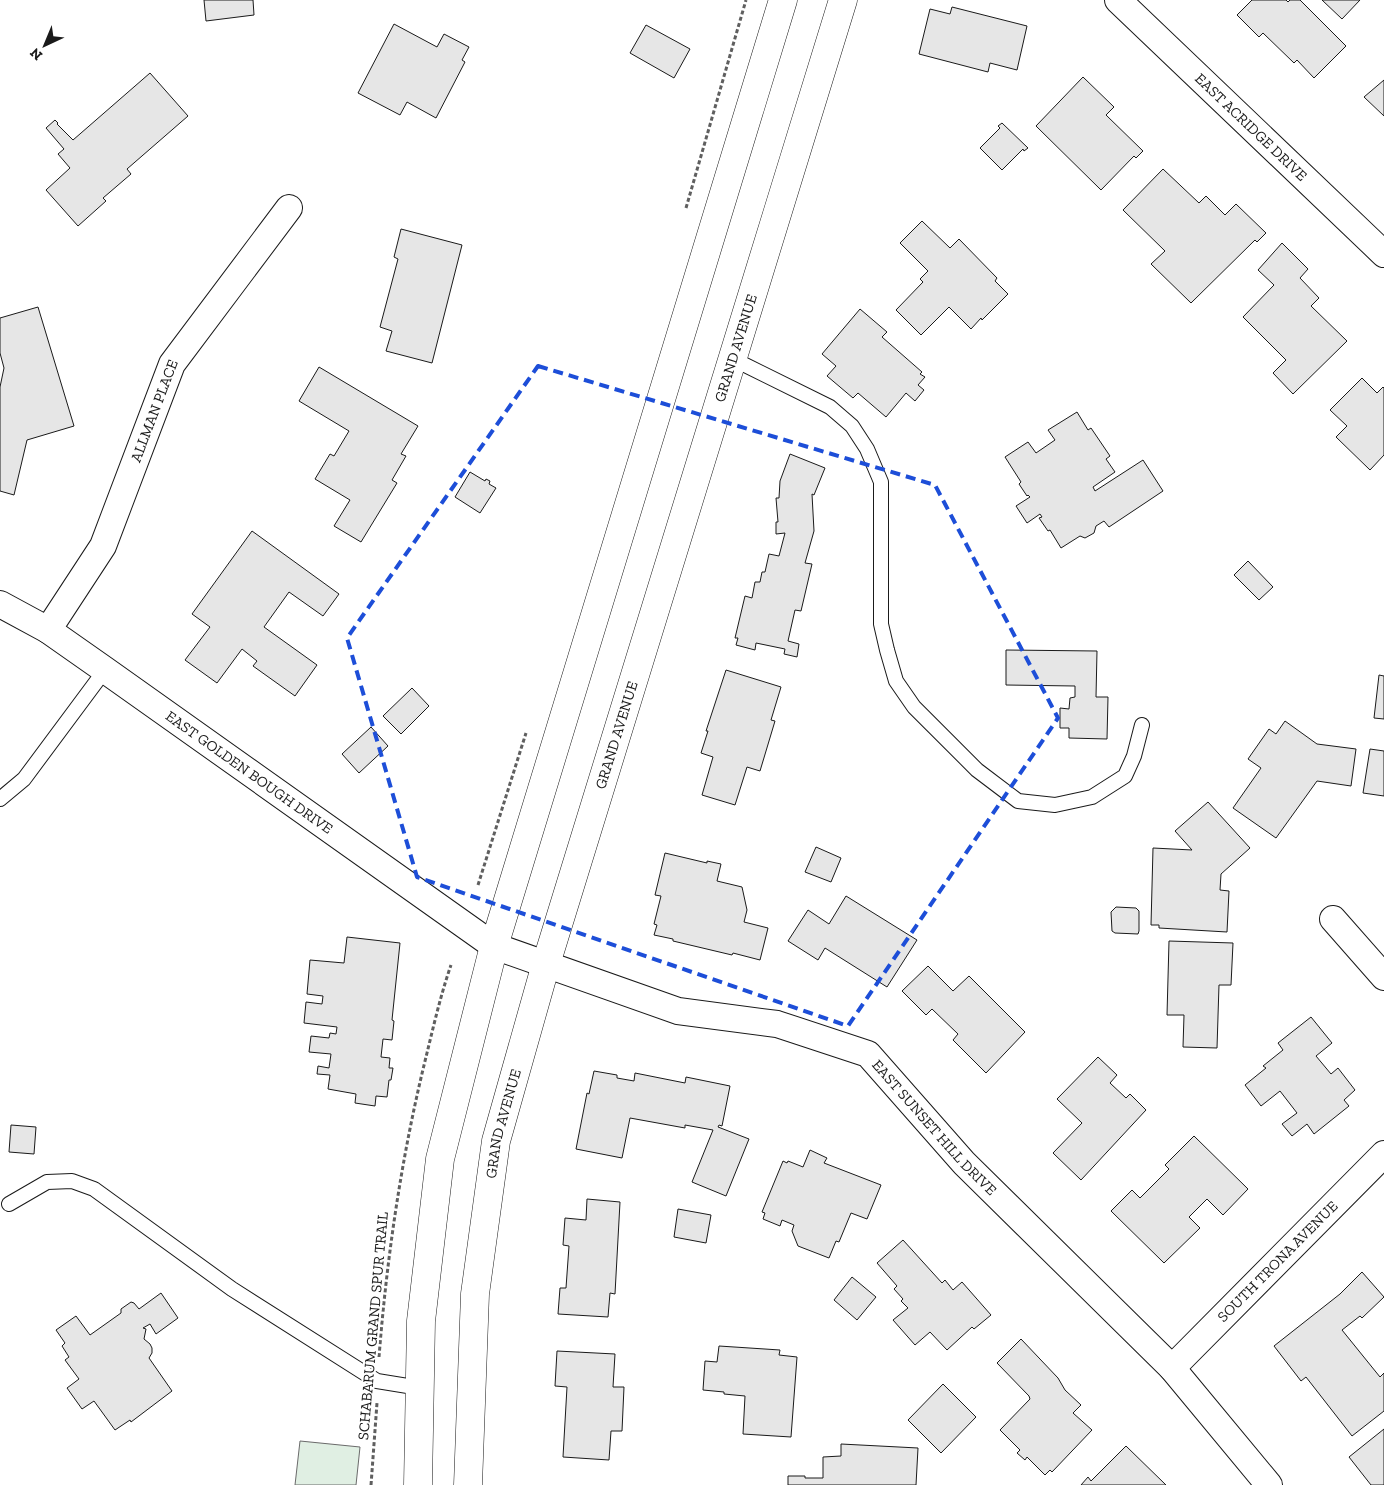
<svg xmlns="http://www.w3.org/2000/svg" width="1384" height="1485" viewBox="0 0 1384 1485" font-family="'Zilla Slab',serif">
	<rect width="100%" height="100%" fill="#fff"/>
	<path fill="#e0efe3" stroke="#6a6a6a" d="M300,1441L360,1447L356,1485H295Z"/>
	<path fill="#e6e6e6" stroke="#1a1a1a" d="M204,0H253L254,15L206,21Z
		M1252,0H1286L1288,2L1290,0H1300L1346,46L1314,78L1297,60L1294,63L1263,33L1259,37L1237,15Z
		M1322,0H1360L1342,19Z
		M952,7L1027,26L1017,70L990,63L988,72L919,54L930,9L950,14Z
		M394,24L437,47L444,34L469,47L462,60L465,62L436,118L407,102L400,115L358,93Z
		M646,25L690,49L674,78L630,53Z
		M150,73L188,116L127,169L131,174L103,198L106,201L78,226L46,190L70,168L58,154L64,149L46,128L55,120L58,123L57,124L73,140Z
		M1083,77L1114,107L1106,115L1143,151L1136,158L1134,156L1101,190L1036,126Z
		M1384,80V116L1364,97Z
		M1002,123L1028,148L1024,151L1023,149L1002,170L980,148L1000,128L998,126Z
		M1163,169L1199,203L1206,196L1225,215L1236,204L1266,233L1257,242L1255,240L1191,303L1151,264L1165,251L1123,210Z
		M922,221L950,248L959,239L997,278L995,281L1008,294L982,320L981,318L971,329L949,307L921,335L896,310L923,282L920,279L928,271L900,243Z
		M401,229L462,245L432,363L386,351L392,331L380,327L398,259L394,257Z
		M1282,243L1308,269L1300,278L1319,298L1311,306L1347,341L1293,394L1273,373L1286,360L1243,317L1274,285L1258,270Z
		M38,307L74,426L27,440L14,495L0,491V387L4,368L0,353V318Z
		M860,309L887,332L882,337L922,372L920,374L925,377L918,385L924,390L915,401L906,393L886,417L858,393L853,398L827,376L836,366L822,354Z
		M319,367L418,426L401,454L406,456L392,480L397,483L361,542L334,526L350,500L315,479L330,454L334,456L349,431L299,401Z
		M1362,378L1377,393L1383,387L1384,388V455L1370,470L1336,437L1347,426L1330,410Z
		M1077,412L1088,430L1091,428L1110,456L1106,459L1115,472L1093,487L1095,491L1143,460L1163,491L1109,527L1104,521L1096,526L1094,533L1085,538L1080,536L1061,548L1050,530L1048,531L1039,518L1042,517L1040,514L1027,523L1016,506L1030,497L1028,495L1027,496L1019,484L1021,482L1005,457L1028,442L1036,453L1055,440L1048,430Z
		M790,454L825,468L814,495L812,494L814,531L805,563L812,564L801,611L795,610L788,641L799,644L797,657L784,654L785,649L756,643L755,650L736,645L738,638H735L745,596L752,598L755,582H760L762,572H765L769,554L779,556L785,533L776,534V522H778L776,498H779L780,481Z
		M470,472L485,481L486,479L490,481L489,484L496,488L480,513L455,497Z
		M252,531L339,594L323,616L289,592L264,627L317,665L295,696L253,666L257,661L242,649L217,683L185,660L210,627L192,614Z
		M1248,561L1273,587L1259,600L1234,575Z
		M1006,650L1097,651L1096,697H1108L1107,739L1069,738V728H1060V708L1069,709L1070,698L1075,697V686L1006,685Z
		M726,670L781,687L771,720L775,721L760,771L747,767L735,805L702,795L713,757L701,753L708,731H706Z
		M1379,675L1384,676V719L1374,718Z
		M412,688L429,706L401,734L383,716Z
		M1285,721L1317,744L1356,749L1351,786L1317,781L1276,838L1233,808L1261,768L1248,759L1269,729L1276,734Z
		M371,727L388,746L359,773L342,754Z
		M1370,749L1384,751V796L1363,793Z
		M1208,802L1250,848L1221,874L1220,890L1229,891L1227,932L1159,928V925H1151L1153,848L1192,850L1175,831Z
		M816,847L841,858L831,882L805,872Z
		M665,853L707,863V861L721,864L717,881L742,887L747,910L744,922L768,928L760,960L733,953L732,955L673,941V939L654,935L657,925L654,924L661,896L655,895Z
		M846,896L917,940L887,987L825,948L818,960L788,941L808,910L829,924Z
		M1116,907L1136,908L1139,911V931L1138,934L1115,933L1112,931L1111,912Z
		M347,937L400,943L392,1020L394,1021L392,1040L383,1039L381,1057L390,1058L389,1068H393L391,1080H389L387,1097L376,1096L375,1106L355,1103L356,1094L328,1089L330,1075L317,1074L318,1066L329,1068L331,1054L309,1052L311,1036L329,1038L330,1033L336,1034L337,1027L304,1023L306,1002L322,1004L323,996L307,994L310,960L344,963Z
		M1169,941L1233,943L1231,985H1219L1217,1048L1183,1047L1184,1015H1167Z
		M928,966L953,991L969,976L1025,1032L986,1073L953,1040L958,1034L932,1009L926,1015L902,991Z
		M1311,1017L1332,1043L1316,1056L1331,1074L1338,1068L1355,1090L1344,1100L1349,1106L1314,1134L1307,1124L1292,1136L1282,1124L1297,1113L1280,1091L1261,1106L1245,1085L1266,1068L1263,1066L1283,1050L1278,1043Z
		M1098,1057L1117,1075L1110,1083L1126,1098L1130,1094L1146,1110L1081,1180L1053,1153L1082,1123L1057,1099Z
		M594,1071L617,1075V1078L634,1081L635,1073L685,1083L686,1077L730,1086L722,1126L719,1125L718,1127L749,1139L726,1196L692,1182L713,1130L685,1125V1128L630,1118L622,1158L576,1149L587,1093L589,1094Z
		M11,1125L36,1127L34,1154L9,1152Z
		M1194,1136L1248,1189L1223,1215L1207,1199L1189,1217L1200,1228L1164,1263L1111,1211L1132,1190L1140,1198L1169,1169L1165,1165Z
		M810,1150L827,1158L824,1163L881,1185L867,1219L851,1213L839,1242L836,1241L829,1258L798,1246L792,1231L794,1225L782,1220L780,1226L763,1219L765,1213L762,1212L783,1161L787,1163L788,1161L803,1167Z
		M587,1199L620,1202L615,1294L610,1293L608,1317L558,1314L560,1288H566L569,1246L563,1245L565,1218L586,1220Z
		M678,1209L711,1215L706,1243L674,1237Z
		M903,1240L942,1283L945,1280L953,1290L962,1282L991,1315L974,1329L972,1327L947,1350L930,1332L915,1345L893,1320L908,1308L901,1301L903,1299L894,1289L897,1286L877,1263Z
		M1362,1272L1384,1297L1362,1318L1360,1316L1342,1330L1380,1377L1384,1373V1411L1352,1436L1306,1377L1301,1381L1274,1346L1340,1294Z
		M852,1277L876,1297L857,1320L834,1300Z
		M161,1293L178,1318L156,1334L150,1324L143,1328L146,1329L144,1339L150,1344L152,1348V1353L149,1358L172,1391L131,1422L130,1420L115,1430L94,1401L82,1409L67,1388L79,1379L65,1360L69,1357L62,1346L65,1343L56,1330L76,1316L90,1335L121,1313V1309L131,1302L134,1303L139,1309Z
		M1021,1339L1058,1378L1065,1390L1081,1405L1073,1413L1092,1430L1052,1472L1050,1470L1045,1475L1027,1457L1025,1460L1017,1453L1020,1450L1000,1430L1030,1399L1029,1396L997,1363Z
		M719,1346L780,1350L779,1355L797,1357L791,1437L743,1434L745,1396L724,1394V1392L703,1390L705,1361L717,1362Z
		M557,1351L615,1354L613,1387H624L622,1431H611L609,1460L563,1457L567,1387L555,1386Z
		M943,1384L976,1417L941,1453L908,1420Z
		M1384,1429V1485H1371L1349,1457Z
		M841,1444L918,1448L916,1485H788V1476H805V1478H823V1457L841,1456Z
		M1126,1446L1166,1485H1081L1088,1477L1091,1481Z"/>
	<g fill="none" stroke-linecap="round" stroke-linejoin="round">
		<g stroke="#1a1a1a" stroke-width="16">
			<path id="service" d="M733,359L830,407L852,426L867,449L881,482V624L887,650L896,681L914,707L977,770L1018,801L1055,805L1092,797L1125,776L1134,756L1142,725
				M0,799L24,779L105,670
				M9,1204L47,1182L72,1181L94,1189L232,1289L377,1381L420,1388"/>
		</g>
		<g stroke="#1a1a1a" stroke-width="28">
			<g id="minor">
				<path id="s1" d="M1118,0L1384,254"/>
				<path id="s2" d="M0,604L48,630L105,670L494,946L678,1011L777,1024L868,1054L964,1163L1172,1368L1269,1485"/>
				<path id="s3" d="M48,630L103,546L172,364L289,208"/>
				<path d="M1333,919L1384,977"/>
				<path id="s4" d="M1172,1368L1384,1154"/>
			</g>
		</g>
		<g stroke="#1a1a1a" stroke-width="29">
			<g id="primary">
				<path d="M418,1485L421,1321L440,1159L494,946L783,0"/>
				<path id="s5" d="M468,1485L475,1294L496,1141L546,964L843,0"/>
			</g>
		</g>
		<path stroke="#5f5f5f" stroke-width="3" stroke-dasharray="4 2.5" stroke-linecap="butt" d="M686,208L746,0
			M478,885L526,733
			M379,1357C387,1255 402,1153 427,1053C434,1024 441,994 451,965
			M371,1485L377,1403"/>
		<use href="#service" stroke="#fff" stroke-width="14"/>
		<use href="#minor" stroke="#fff" stroke-width="26"/>
		<use href="#primary" stroke="#fff" stroke-width="28"/>
	</g>
	<path fill="none" stroke="#1d4ed8" stroke-width="4" stroke-dasharray="10 6" stroke-linejoin="round" d="M538,366L935,485L1058,718L848,1026L417,877L347,638Z"/>
	<g text-anchor="middle" stroke-width="4" stroke-linejoin="round" paint-order="stroke">
		<g font-size="15" fill="#1a1a1a" stroke="#fff">
			<text dy="5" stroke="none"><textPath href="#s1" startOffset="184">EAST ACRIDGE DRIVE</textPath></text>
			<text dy="5" stroke="none"><textPath href="#s5" startOffset="1174">GRAND AVENUE</textPath></text>
			<text dy="5" stroke="none"><textPath href="#s3" startOffset="245">ALLMAN PLACE</textPath></text>
			<text dy="5" stroke="none"><textPath href="#s5" startOffset="769">GRAND AVENUE</textPath></text>
			<text dy="5" stroke="none"><textPath href="#s2" startOffset="301">EAST GOLDEN BOUGH DRIVE</textPath></text>
			<text dy="5" stroke="none"><textPath href="#s5" startOffset="364">GRAND AVENUE</textPath></text>
			<text dy="5" stroke="none"><textPath href="#s2" startOffset="1091">EAST SUNSET HILL DRIVE</textPath></text>
			<text dy="5" stroke="none"><textPath href="#s4" startOffset="150">SOUTH TRONA AVENUE</textPath></text>
			<text transform="translate(373 1326) rotate(-85)" y="5">SCHABARUM GRAND SPUR TRAIL</text>
		</g>
	</g>
	<g transform="translate(45 45) rotate(224)" stroke="#ffffff" stroke-width="4" paint-order="stroke">
	<path d="M0-4L9 19L0 12L-9 19Z" fill="#1a1a1a"/>
	<text y="-8" font-size="14" font-weight="bold" text-anchor="middle" fill="#1a1a1a">N</text>
	</g>
</svg>
